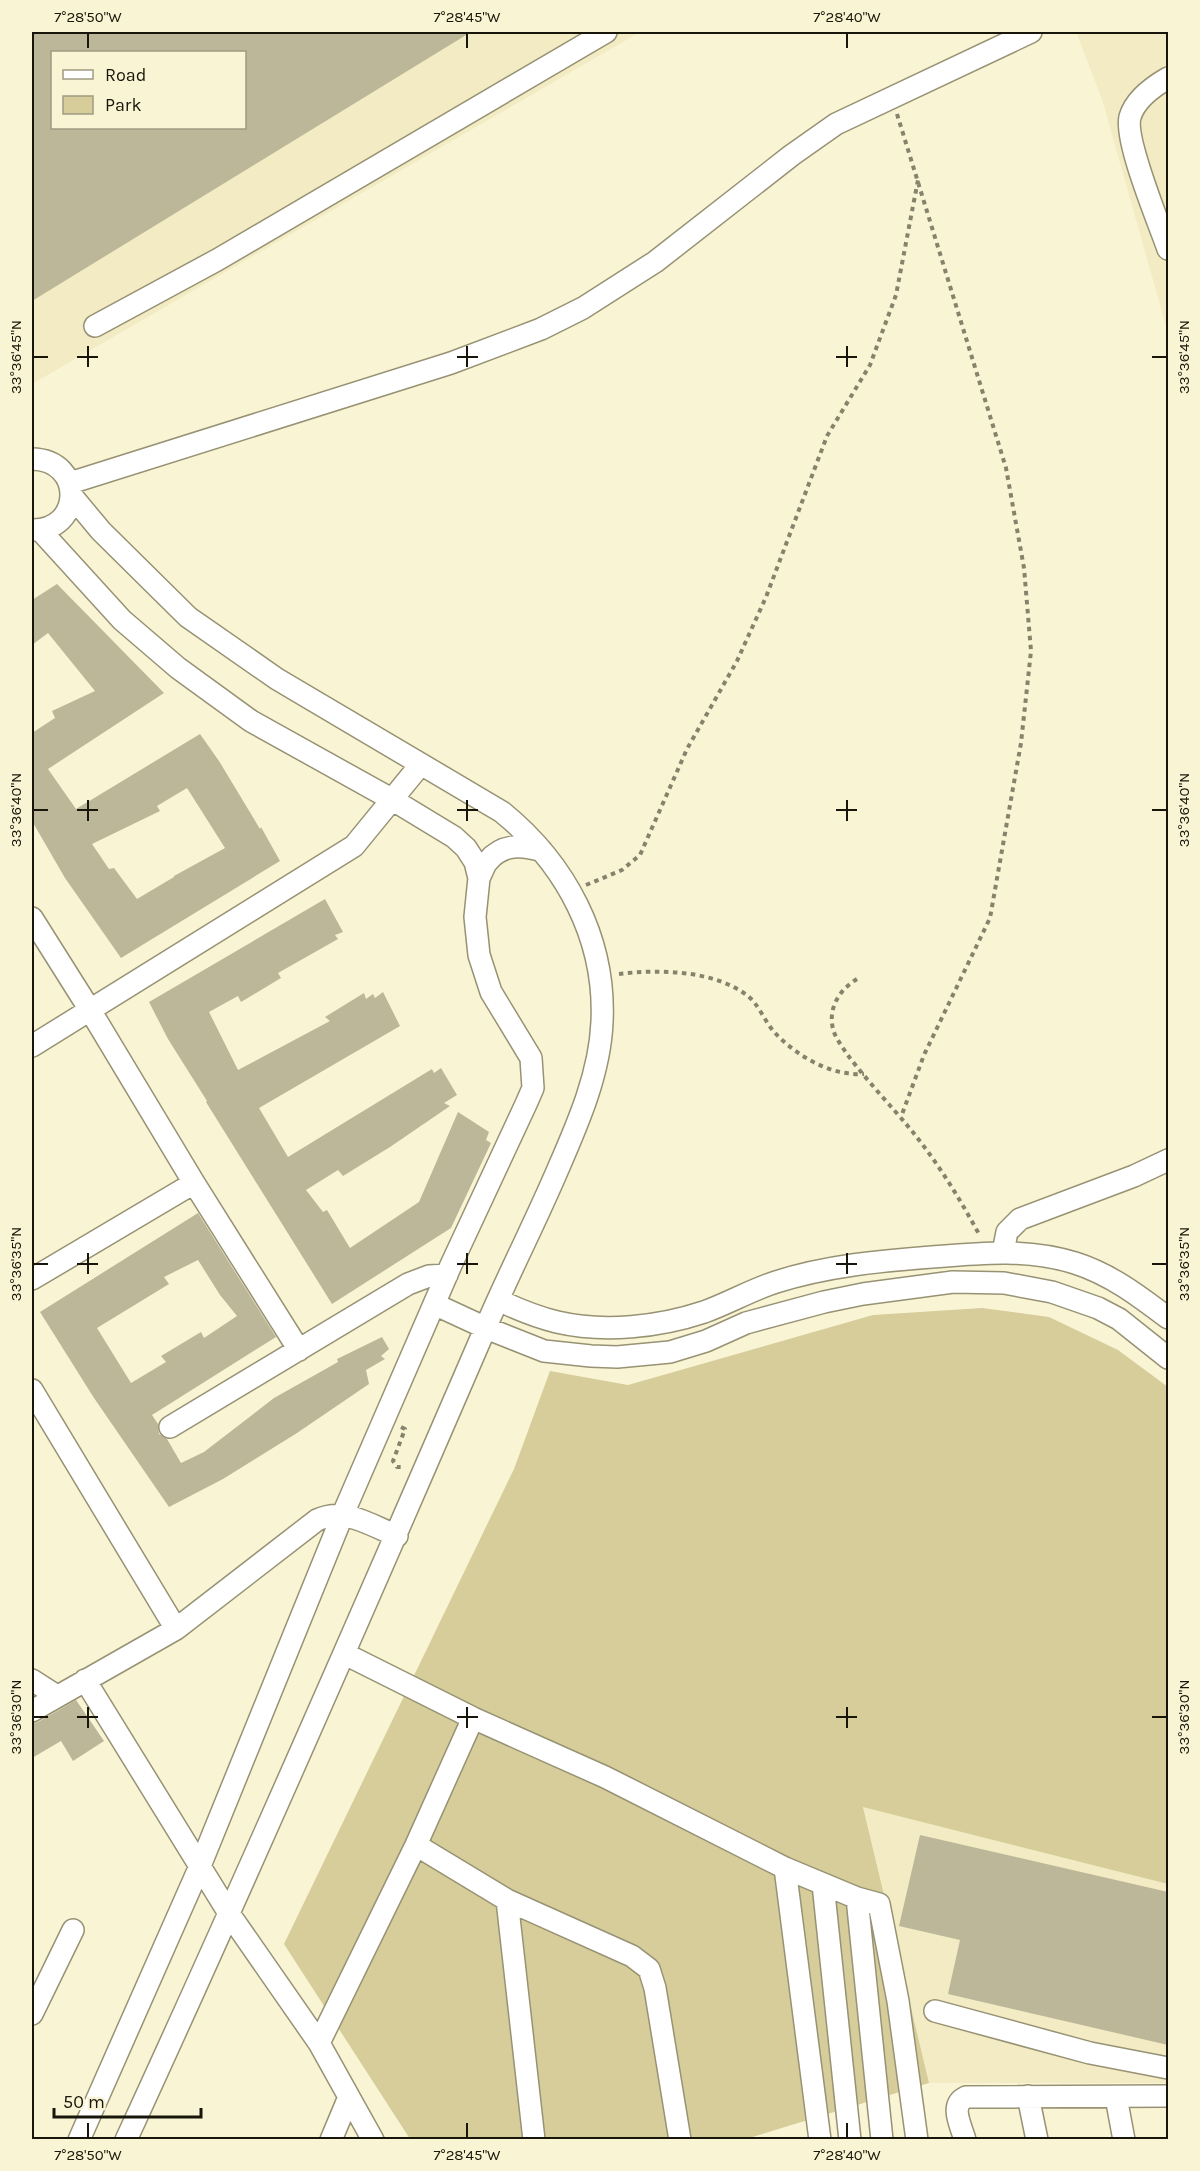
<svg xmlns="http://www.w3.org/2000/svg" width="1200" height="2171" viewBox="0 0 1200 2171" font-family="Karla,sans-serif">
	<rect width="100%" height="100%" fill="#f9f4d4"/>
	<path fill="#f2ebc3" fill-rule="evenodd" d="M32,32H640L32,384ZM52,52H244V128H52Z
		M1076,32H1168V333L1102,99Z
		M863,1806L1168,1884V2083H929Z"/>
	<path fill="#d6cd9b" d="M982,1308L1049,1317L1118,1350L1168,1387V1884L863,1807L929,2083L746,2139H410L284,1944L514,1469L550,1371L628,1385L873,1315Z"/>
	<path fill="#bcb798" fill-rule="evenodd" d="M32,32H471L32,301ZM52,52H244V128H52Z
		M57,584L164,693L48,769L76,809L200,734L219,761L260,829L261,827L280,861L121,958L65,878L32,821V733L55,718L52,711L95,691L48,633L32,645V600ZM187,788L225,848L174,876V877L137,899L114,868L109,869L92,844L160,811L157,806Z
		M325,899L343,932L335,935L338,939L278,973L281,978L241,1002L238,996L209,1012L238,1070L330,1021L325,1017L364,993L366,999L373,994L375,998L383,992L400,1026L259,1108L288,1157L432,1069L434,1073L441,1068L457,1095L444,1103L450,1106L390,1147L343,1176L338,1170L306,1190L323,1212L327,1210L350,1248L419,1202L458,1112L489,1132L486,1140L491,1143L451,1228L332,1304L206,1102L207,1101L168,1039L149,1002Z
		M198,1213L276,1337L152,1415L158,1424L159,1434L167,1439L181,1463L204,1452L274,1398L338,1362L337,1359L382,1337L389,1349L381,1356L385,1359L366,1370L369,1384L297,1433L223,1479L169,1507L94,1398L40,1312ZM198,1260L220,1295L237,1316L204,1338L201,1332L161,1356L166,1362L131,1383L97,1328L169,1284L164,1277Z
		M76,1700L104,1741L73,1761L61,1741L32,1758V1724L38,1722Z
		M920,1835L1168,1892V2045L948,1994L960,1940L899,1926Z"/>
	<g fill="none" stroke-linecap="round" stroke-linejoin="round">
		<g stroke="#979274" stroke-width="24">
			<path id="minor" d="M1168,78C1154,86 1135,100 1130,117C1124,140 1159,223 1168,249
				M95,326L217,260L606,32
				M32,459C85,460 83,531 32,530
				M70,483L451,363L541,329L583,308L655,262L792,155L836,124L1031,32
				M71,495L101,531L188,617L277,679L502,812C566,864 606,939 602,1022C600,1073 578,1123 558,1169C535,1223 508,1275 485,1329C368,1600 250,1871 126,2140
				M40,530L122,620L178,668L251,721L393,800L454,837L466,848L475,862L479,878L475,917L479,955L491,992L531,1058L533,1088L526,1104L451,1265L343,1514L200,1866L79,2140
				M479,878C482,873 484,865 488,861C503,843 523,845 542,851
				M32,918L90,1010L194,1183L299,1350
				M32,1046L354,846L421,764
				M1003,1252L1007,1232L1020,1219L1134,1176L1168,1160
				M32,1279L194,1183
				M498,1300C517,1309 536,1317 557,1322C604,1333 659,1327 704,1312C729,1303 751,1290 776,1282C826,1266 879,1261 932,1257C980,1253 1028,1248 1075,1263C1110,1274 1139,1296 1168,1318
				M434,1304L486,1328L544,1351L591,1356L617,1357L670,1352L706,1341L746,1323L824,1302L863,1294L953,1282L1004,1283L1052,1292L1098,1308L1119,1319L1168,1358
				M32,1390L176,1629
				M170,1427L408,1284L429,1276L447,1275
				M345,1654L473,1718L605,1777L785,1868L857,1898L879,1904L898,2001L917,2140
				M32,1680L57,1696
				M85,1680L230,1915L319,2043L373,2140
				M32,1711L176,1629L317,1520C345,1507 370,1525 397,1536
				M416,1845L507,1900L632,1956L649,1969L655,1988L680,2140
				M785,1868L820,2140
				M823,1884L850,2140
				M857,1898L882,2140
				M507,1900L534,2140
				M935,2011L1090,2053L1168,2068
				M32,2014L73,1930
				M319,2043L416,1845L473,1718
				M1028,2096L1037,2140
				M1116,2097L1124,2140
				M331,2140L349,2097
				M965,2140C961,2125 949,2105 966,2097L1168,2096"/>
		</g>
		<path stroke="#86836d" stroke-width="4" stroke-dasharray="4.5 4.5" stroke-linecap="butt" d="M897,114L1006,468L1024,568L1031,651L1021,743L990,918L924,1055L901,1117
			M586,885L622,870L640,855L687,749L737,661L766,597L827,436L870,365L896,295L918,180
			M619,974C659,969 714,970 748,996C759,1005 765,1022 775,1033C798,1057 831,1076 864,1074
			M857,979C839,990 828,1008 833,1029C839,1053 897,1111 915,1135C940,1166 961,1201 980,1236
			M401,1427L405,1429L393,1461L397,1467H405"/>
		<use href="#minor" stroke="#fff" stroke-width="21"/>
	</g>
	<path fill="none" stroke="#18160a" stroke-width="2" d="M88,33V48M467,33V48M847,33V48M88,346V367M467,346V367M847,346V367M33,357H48M77,357H98M457,357H478M836,357H857M1152,357H1167M88,800V821M467,800V821M847,800V821M33,810H48M77,810H98M457,810H478M836,810H857M1152,810H1167M88,1253V1274M467,1253V1274M847,1253V1274M33,1264H48M77,1264H98M457,1264H478M836,1264H857M1152,1264H1167M88,1707V1728M467,1707V1728M847,1707V1728M33,1717H48M77,1717H98M457,1717H478M836,1717H857M1152,1717H1167M88,2123V2138M467,2123V2138M847,2123V2138"/>
	<rect width="1200" height="2171" fill="none" stroke="#f9f4d4" stroke-width="66"/>
	<rect x="51" y="51" width="195" height="78" fill="#f9f4d4" stroke="#9f9b83" stroke-width="1.5"/>
	<rect x="63" y="70" width="30" height="9" fill="#ffffff" stroke="#9f9b83" stroke-width="1.5"/>
	<text x="105" y="81" font-size="18" fill="#18160a">Road</text>
	<rect x="63" y="96" width="30" height="18" fill="#d6cd9b" stroke="#9f9b83" stroke-width="1.5"/>
	<text x="105" y="111" font-size="18" fill="#18160a">Park</text>
	<path d="M54 2108v9h147v-9" fill="none" stroke="#18160a" stroke-width="3"/>
	<text x="63" y="2108" font-size="18" fill="#18160a" stroke="#f9f4d4" stroke-width="4.5" paint-order="stroke">50 m</text>
	<rect x="33" y="33" width="1134" height="2105" fill="none" stroke="#18160a" stroke-width="2"/>
	<g font-size="15" text-anchor="middle" fill="#18160a">
		<text x="88" y="22">7°28'50"W</text>
		<text x="467" y="22">7°28'45"W</text>
		<text x="847" y="22">7°28'40"W</text>
		<text transform="translate(16 357) rotate(-90)" y="5">33°36'45"N</text>
		<text transform="translate(1184 357) rotate(-90)" y="5">33°36'45"N</text>
		<text transform="translate(16 810) rotate(-90)" y="5">33°36'40"N</text>
		<text transform="translate(1184 810) rotate(-90)" y="5">33°36'40"N</text>
		<text transform="translate(16 1264) rotate(-90)" y="5">33°36'35"N</text>
		<text transform="translate(1184 1264) rotate(-90)" y="5">33°36'35"N</text>
		<text transform="translate(16 1717) rotate(-90)" y="5">33°36'30"N</text>
		<text transform="translate(1184 1717) rotate(-90)" y="5">33°36'30"N</text>
		<text x="88" y="2160">7°28'50"W</text>
		<text x="467" y="2160">7°28'45"W</text>
		<text x="847" y="2160">7°28'40"W</text>
	</g>
</svg>
